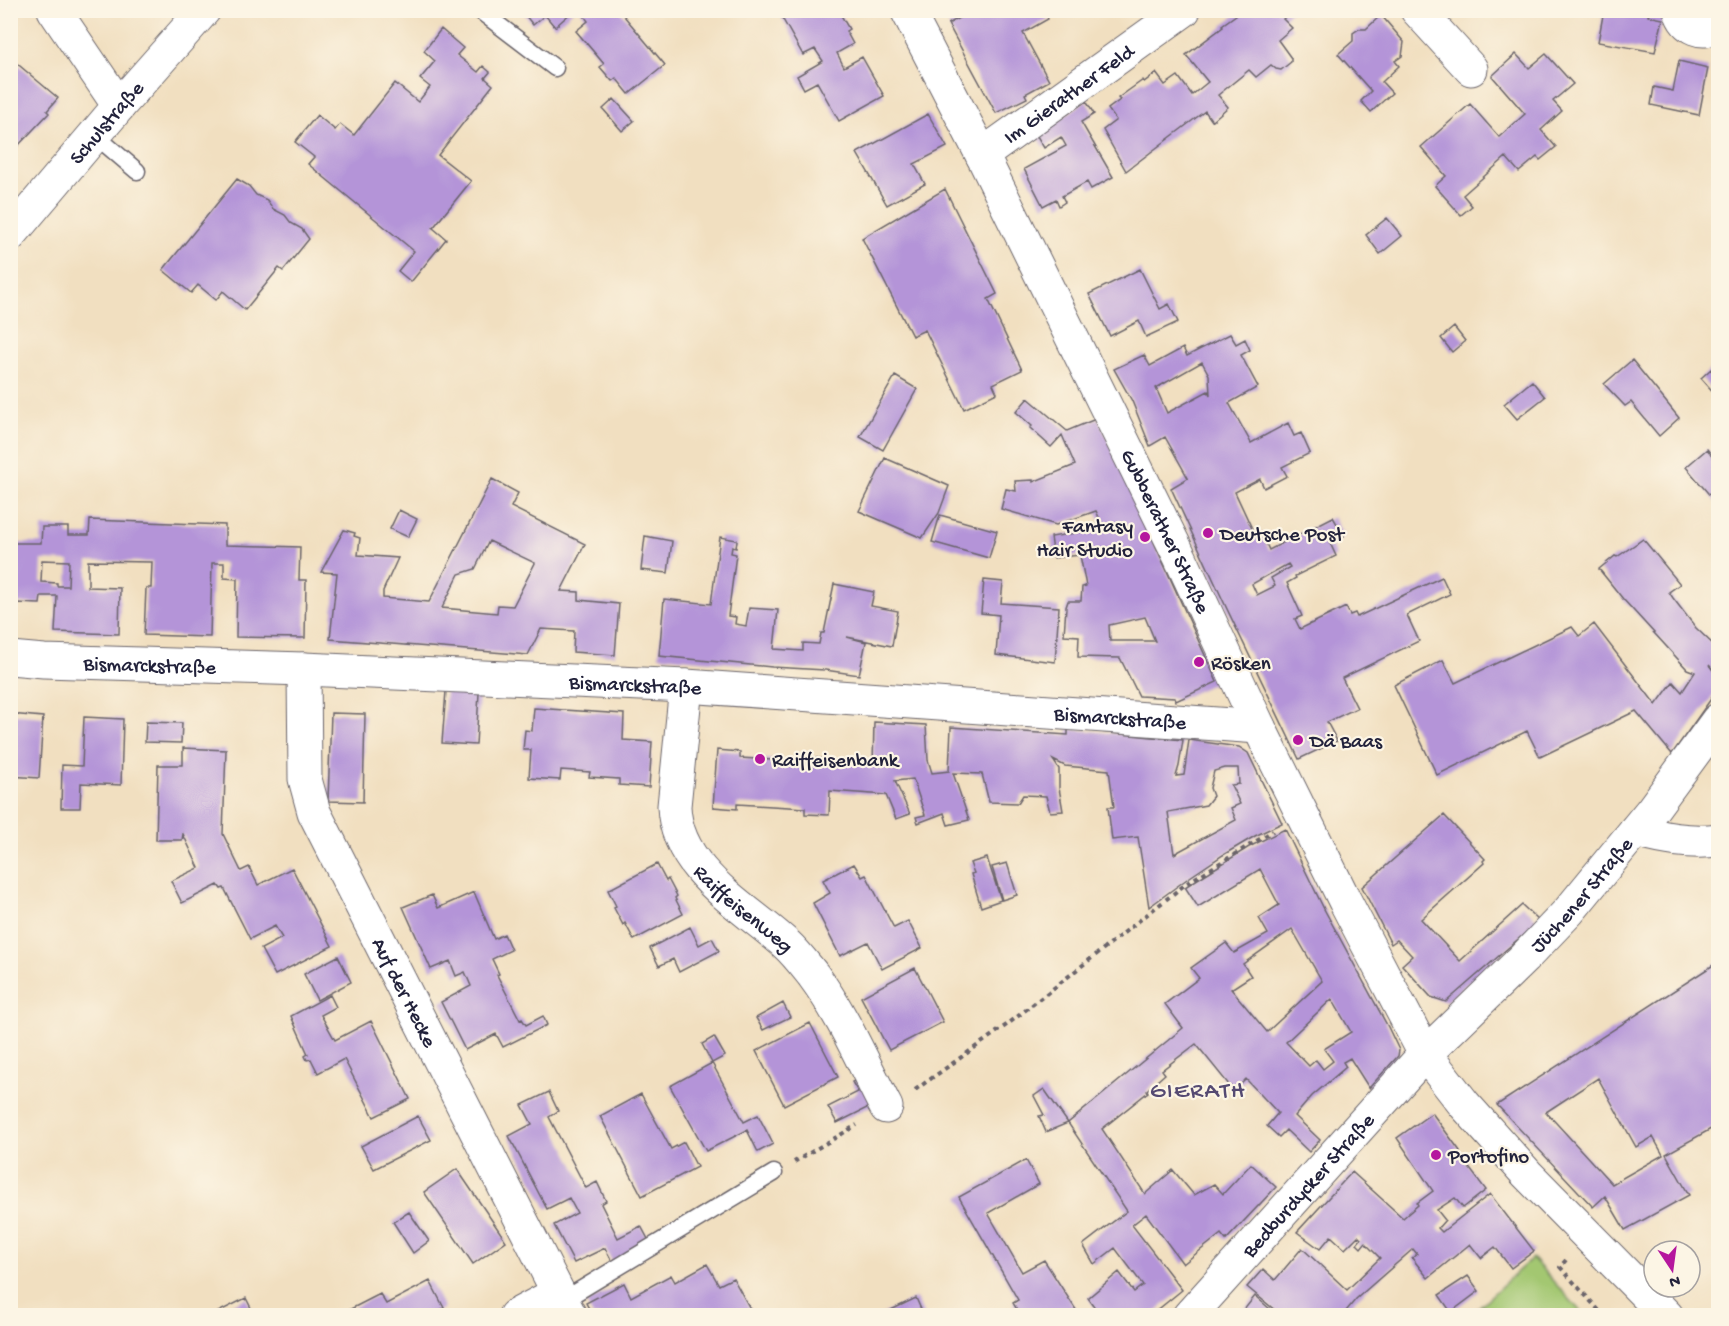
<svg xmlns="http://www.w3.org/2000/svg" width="1729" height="1326" viewBox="0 0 1729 1326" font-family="'Gochi Hand',sans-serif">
	<rect width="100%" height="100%" fill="#fcf5e5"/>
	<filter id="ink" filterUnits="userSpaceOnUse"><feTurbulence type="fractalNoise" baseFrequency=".0167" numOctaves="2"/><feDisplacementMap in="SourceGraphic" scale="12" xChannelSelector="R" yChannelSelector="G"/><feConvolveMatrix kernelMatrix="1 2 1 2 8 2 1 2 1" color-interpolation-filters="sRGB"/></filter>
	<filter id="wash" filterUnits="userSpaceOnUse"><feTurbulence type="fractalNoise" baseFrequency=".008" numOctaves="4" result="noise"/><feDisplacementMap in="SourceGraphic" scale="24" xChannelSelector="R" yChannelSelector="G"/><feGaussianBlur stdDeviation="1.35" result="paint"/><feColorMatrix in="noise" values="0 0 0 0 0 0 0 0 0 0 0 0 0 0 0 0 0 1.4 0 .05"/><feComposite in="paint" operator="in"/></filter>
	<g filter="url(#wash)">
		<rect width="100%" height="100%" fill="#f1dfc0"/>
		<path fill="#a3c771" stroke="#627456" stroke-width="1.5" d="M1532,1258L1584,1315H1470Z"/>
		<g id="blocks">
			<path fill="#b494d8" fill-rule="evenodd" d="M521,10H574L555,27L545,15L533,25Z
				M580,10H619L665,65L629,94L616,78L612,81L600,67L604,64L576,31L588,21Z
				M790,10H838L849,29L846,31L853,44L837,53L844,67L862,57L884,96L839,121L817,82L804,89L797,76L823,61L815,49L803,55L781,16Z
				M953,10H969L957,17Z
				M973,10H1044L1048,19L1023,33L1049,81L1025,94L1027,98L996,113L948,24Z
				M1243,10H1254L1256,13L1259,10H1292L1283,19L1292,28L1278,40L1291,58V62L1281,70L1276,69L1271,65L1256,77L1249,70L1218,95L1228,107L1212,121L1205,111L1126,171L1103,130L1116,120L1108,109L1120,100L1118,98L1143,80L1144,82L1156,73L1165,85L1178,76L1192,95L1208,82L1186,55L1223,27L1222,25Z
				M1604,10H1649L1648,16L1663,19L1655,52L1598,42Z
				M1381,15L1404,42L1402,56L1395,61L1399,66L1382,82L1392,93L1371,112L1361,101L1371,91L1338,54L1353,41V33L1359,29H1366Z
				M441,29L463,48L457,55L478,72L483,66L490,72L485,78L493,85L438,155L471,181L433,228L446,239L411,282L398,271L414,251L308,164L314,157L295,142L317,115L335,130L340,124L354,135L395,83L418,102L430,87L420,79L435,61L424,51Z
				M1516,54L1529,68L1546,54L1573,84L1553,101L1562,111L1541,130L1556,147L1540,160L1537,157L1519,172L1506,157L1463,195L1472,206L1461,215L1435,186L1446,176L1421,147L1470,104L1499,137L1525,114L1492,76Z
				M14,61L58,98L47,111L49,113L14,150L10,147V65Z
				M1679,61L1708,68L1699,115L1651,105L1654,87L1673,91Z
				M614,99L634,121L622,131L603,109Z
				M1086,101L1094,114L1081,122L1113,177L1091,189L1087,182L1062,196L1065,202L1059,206L1056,199L1043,206L1024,169L1066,146L1061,137L1044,148L1037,136Z
				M928,114L947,147L914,164L925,184L887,205L857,153Z
				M237,179L249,186L256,195L267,200L273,209L285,215L291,223L302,229L309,239L283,271L279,268L245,310L223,291L216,300L198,285L191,293L163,270Z
				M945,189L997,294L988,299L1022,370L993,384L997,393L964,409L925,330L912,336L862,238Z
				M1387,218L1402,236L1380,254L1366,235Z
				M1140,269L1160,309L1169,304L1178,322L1146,337L1139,321L1110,336L1089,294Z
				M1454,327L1465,341L1452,352L1441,338Z
				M1230,334L1236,344L1245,339L1250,350L1241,355L1258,387L1229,403L1251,443L1288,423L1294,436L1301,433L1310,453L1282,467L1287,476L1264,488L1260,479L1235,492L1255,535L1261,532L1269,550L1333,517L1344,536L1330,543L1336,556L1295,576L1296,578L1287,583L1302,616L1295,619L1300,629L1346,607L1350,615L1355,613L1357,617L1442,577L1450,594L1407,615L1419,641L1342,678L1357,708L1327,722L1337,741L1299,759L1227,609L1171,488L1188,478L1165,437L1150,446L1132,401L1114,369L1144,355L1150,366L1183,348L1187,356ZM1202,362L1209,375L1210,395L1208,391L1167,413L1156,388ZM1288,564L1290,567L1271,578L1275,586L1257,595L1252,584Z
				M1632,360L1679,418L1659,436L1631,402L1625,406L1604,384Z
				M1711,369L1718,378V393L1716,395L1701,378Z
				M895,376L917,389L883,450L860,437Z
				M1532,381L1545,397L1517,419L1504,404Z
				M1028,398L1067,431L1098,418L1217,682L1176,701L1175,698L1139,696L1120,658L1078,657L1079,636L1064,635L1066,607L1068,601H1081L1082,587L1086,586L1080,555L1054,558L1051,537L1104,528L1096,511L1056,525L1001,509L1006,489L1016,491L1015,481L1033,480V482L1075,465L1062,435L1051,447L1030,428L1032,426L1016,412ZM1145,617L1155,641H1110L1109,625Z
				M1707,449L1718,463V505L1686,467Z
				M885,458L949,486L939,513L922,538L859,511Z
				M492,479L518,493L511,507L585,544L561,591L579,592V600L619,604L615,655L573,652L574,631L541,629L528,655L330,639L337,573L321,572L344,530L355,533L354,536L360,538L358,555L398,558L383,591V598L429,602ZM489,541L535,563L513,606L498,605L497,613L442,608L459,574L475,569Z
				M399,510L417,519L408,537L390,529Z
				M940,515L997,531L989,558L932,542Z
				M90,520L225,525V545L300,547L299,580H306L305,638L236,637L237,579L224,578V563H212L210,637L144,635L146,588H151L152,562L88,561V587L120,588L119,634L55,632L57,596H41L40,604L16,603L15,612H10V543H41L42,527H68V535H89ZM42,560L69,561L68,586H57V583L41,582Z
				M645,536L672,541L668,573L641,570Z
				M720,537L737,540L736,548L732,547L731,553L736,554L728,616L736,617L735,624L746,626L749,608L778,610L774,649L803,651V643L819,644L821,633H824L834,584L874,592L871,606L898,611L892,646L847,637L866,642L859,675L825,670L772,667L659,656L664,599L711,604Z
				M1643,539L1680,584L1669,592L1673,598L1696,628L1717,648L1718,646V675L1709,665L1718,677V689L1672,754L1636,711L1540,757L1527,731L1437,775L1394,685L1443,660L1455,683L1572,627L1579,636L1594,624L1656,705L1673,682L1682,692L1695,672L1687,669L1623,599L1599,569L1615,556L1617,557Z
				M984,580L1003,582L1001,603L1059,607L1055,662L996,655L999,615L981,613Z
				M446,691L479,693L476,745L442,743Z
				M534,708L624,714L623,740L652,742L649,787L619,785V779L589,777L590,772L561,770L560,780L529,778L531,750H523L525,730L532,731Z
				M331,713L365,714L363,802L328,801Z
				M10,714L43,717L39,778L10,776Z
				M84,717L123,719L121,785L81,783L80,808H61L62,765L82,766Z
				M146,722L182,723L181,743L145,742Z
				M874,722L926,725L928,760L932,773L949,771L951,727L1068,735V729L1183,740L1179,766L1176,776L1184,775L1189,740L1239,747L1248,753L1282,823L1255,836L1223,855L1187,879L1149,907L1138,837L1112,840L1108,807H1114L1109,770L1065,766L1053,760L1059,769V788L1063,811L1050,812L1046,796L1023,795L1018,803L989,802L982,774L953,773L969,820L948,825L944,813L918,823L916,817L925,815L913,779L895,781L910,814L896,819L886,795L830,791L829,815L805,814V808L737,804V809L713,807L717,750L740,752V758L808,762L809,757L873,765ZM1225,768H1238L1239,784L1231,785L1240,804L1231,808L1236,820L1174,854L1168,812L1206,805L1213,796L1210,788L1214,771Z
				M183,748L226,750L223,834L241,871L249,867L258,885L292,868L332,946L275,975L261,949L282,938L275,926L250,939L224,888L221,889L218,885L182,903L171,881L199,868L183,834L182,840H156L158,765H183Z
				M1444,815L1485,859L1483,861L1484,863L1421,919L1460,961L1522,905L1539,921L1446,1002L1431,997L1402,965L1412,956L1397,940L1391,944L1362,887Z
				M1285,829L1324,909L1388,1027L1399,1050L1398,1056L1369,1088L1350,1058L1343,1062L1346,1067L1312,1096L1295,1116L1320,1140L1309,1152L1286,1130L1279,1137L1267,1126L1278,1113L1246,1079L1234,1091L1196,1044L1162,1070L1165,1074L1147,1090L1148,1092L1102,1129L1145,1194L1173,1170L1194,1195L1214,1184L1223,1194L1251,1164L1276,1187L1226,1240L1221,1234L1183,1264L1146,1214L1132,1225L1182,1290L1150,1316H1101L1088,1298L1119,1272L1134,1292L1143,1285L1115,1248L1094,1264L1083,1245L1127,1211L1068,1123L1183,1028L1165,1004L1199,978L1191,968L1226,943L1234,953L1268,934L1259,918L1279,905L1260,869L1198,907L1185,887L1249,847ZM1292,929L1322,981L1267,1032L1231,989L1251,976L1243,964ZM1332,999L1351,1032L1324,1049L1333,1061L1323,1069L1316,1060L1309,1066L1286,1042Z
				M987,858L1001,900L981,907L971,874L974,873L970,863Z
				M1007,863L1017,895L1002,900L992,867Z
				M657,864L666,881L668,879L677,896L675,898L683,914L634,940L625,923L623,925L614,908L616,906L608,890Z
				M854,864L862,877L866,875L894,928L908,921L922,948L882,969L868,942L840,956L813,903L830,893L823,880Z
				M474,892L494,939L504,934L511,950L492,959L499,974L497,975L520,1020L522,1019L526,1025L543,1016L547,1025L503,1047L496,1034L465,1050L441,1002L471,986L465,972L456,976L450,961L431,969L403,907L432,895L438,908Z
				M690,927L699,945L712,938L719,951L679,972L673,959L659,966L650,948Z
				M338,956L351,982L317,1000L304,974Z
				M1718,962V1125L1666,1154L1689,1195L1625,1230L1605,1196L1593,1207L1497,1105ZM1598,1078L1636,1147L1653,1137L1663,1155L1612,1184L1546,1112Z
				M915,968L943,1022L889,1050L861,997Z
				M330,995L336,1007L321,1015L335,1040L371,1021L410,1099L374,1117L344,1059L318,1073L311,1059L307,1060L305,1056L308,1054L291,1016Z
				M783,1003L790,1017L763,1030L756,1018Z
				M810,1023L838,1077L784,1105L756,1051Z
				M714,1037L725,1056L712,1063L702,1044Z
				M712,1063L744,1122L758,1115L773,1144L758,1152L747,1130L706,1151L670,1086Z
				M865,1076L879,1102L837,1123L828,1107L858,1092L852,1082Z
				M1044,1089L1068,1123L1046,1132L1039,1116L1044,1115L1034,1096Z
				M549,1092L558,1111L549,1117L586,1188L597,1182L606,1201L601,1204L618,1238L641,1226L649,1241L613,1263L605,1248L574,1263L554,1225L577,1213L569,1198L547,1209L509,1136L532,1124L522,1105Z
				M641,1094L671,1149L684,1142L697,1167L642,1196L600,1116Z
				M1432,1113L1460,1151L1458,1153L1486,1190L1463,1208L1455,1198L1437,1210L1445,1220L1438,1228L1442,1232L1490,1194L1534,1251L1511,1268L1495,1247L1481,1258L1470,1244L1428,1278L1412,1258L1417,1254L1413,1249L1356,1299L1342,1316H1322L1317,1311L1312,1316H1282L1247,1287L1263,1269L1275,1280L1302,1248L1347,1290L1380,1258L1365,1243L1361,1248L1357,1244L1361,1239L1358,1236L1345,1249L1331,1236L1320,1249L1297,1232L1352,1172L1403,1218L1418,1205L1417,1203L1433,1191L1397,1138Z
				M418,1116L431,1140L374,1169L361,1146Z
				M1026,1160L1039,1184L988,1213L1022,1272L1044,1260L1080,1316H1021L1013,1303L1018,1300L959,1197Z
				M457,1169L506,1241L473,1264L424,1192Z
				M409,1212L429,1241L413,1253L393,1222Z
				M707,1264L719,1285L733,1278L754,1316H593L586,1303L624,1283L631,1297L671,1275L675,1282Z
				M1468,1276L1479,1291L1451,1312L1439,1295Z
				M430,1281L444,1308L429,1316H337L380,1294L386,1304Z
				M1255,1296L1278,1316H1239Z
				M246,1298L255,1316H220L218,1312Z
				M916,1298L924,1316H879L891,1310Z"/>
		</g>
	</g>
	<g filter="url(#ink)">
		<use href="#blocks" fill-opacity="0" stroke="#6a646a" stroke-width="1.5"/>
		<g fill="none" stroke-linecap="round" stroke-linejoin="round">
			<g stroke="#6a646a" stroke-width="19">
				<path id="service" d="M479,10L555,68
					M96,136L137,171
					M562,1301L774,1173"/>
			</g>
			<g stroke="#6a646a" stroke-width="35">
				<g id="minor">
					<path d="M54,10L119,106"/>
					<path id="s1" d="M907,10L982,155L1180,557L1259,727L1345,901L1425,1054L1464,1104L1527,1174L1667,1316"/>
					<path d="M1417,10L1471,69"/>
					<path d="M1680,10C1685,28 1703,36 1718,25"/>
					<path id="s2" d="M982,155L1184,10"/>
					<path id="s3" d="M10,235L119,106L204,10"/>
					<path id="s4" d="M10,658L44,661L304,669L686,686L1259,727"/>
					<path id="s5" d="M304,669L305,779L314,812L570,1316"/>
					<path id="s6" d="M686,686L674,806C676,870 744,906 786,944C796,953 805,965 813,975C843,1015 863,1063 886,1107"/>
					<path d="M1635,831C1662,838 1690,844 1718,840"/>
					<path d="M515,1316L558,1293"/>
				</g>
			</g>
			<g stroke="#6a646a" stroke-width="35">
				<g id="secondary">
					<path id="s7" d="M1189,1316L1425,1054L1524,958L1569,911L1652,810L1718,720"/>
				</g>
			</g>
			<path stroke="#6a646a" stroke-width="4" stroke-dasharray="4.5 4.5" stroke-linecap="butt" d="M915,1090L1008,1024L1187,883L1273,831
				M794,1162L857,1125
				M1566,1260L1560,1267L1604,1316
				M1590,1316L1598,1309"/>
			<use href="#service" stroke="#fff" stroke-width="16"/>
			<use href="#minor" stroke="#fff" stroke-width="33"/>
			<use href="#secondary" stroke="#fff" stroke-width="33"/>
		</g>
	</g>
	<g fill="#b5179e" stroke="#fcf5e5" stroke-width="2">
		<circle cx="1208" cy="533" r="6"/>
		<circle cx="1145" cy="537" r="6"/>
		<circle cx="1199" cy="662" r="6"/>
		<circle cx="1298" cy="740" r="6"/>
		<circle cx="760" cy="759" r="6"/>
		<circle cx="1436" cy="1155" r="6"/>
	</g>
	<g text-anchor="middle" stroke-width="4.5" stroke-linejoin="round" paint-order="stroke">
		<g font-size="21" fill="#22223b" stroke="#fcf5e5">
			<text dy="7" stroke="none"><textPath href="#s2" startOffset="106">Im Gierather Feld</textPath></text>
			<text dy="7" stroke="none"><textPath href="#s3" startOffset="148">Schulstraße</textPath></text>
			<text dy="7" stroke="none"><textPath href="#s1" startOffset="582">Gubberather Straße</textPath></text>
			<text dy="7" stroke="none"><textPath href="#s4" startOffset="140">Bismarckstraße</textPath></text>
			<text dy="7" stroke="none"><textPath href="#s4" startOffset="626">Bismarckstraße</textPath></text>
			<text dy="7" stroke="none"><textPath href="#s4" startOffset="1112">Bismarckstraße</textPath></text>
			<text dy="7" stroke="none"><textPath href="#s7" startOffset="576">Jüchener Straße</textPath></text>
			<text dy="7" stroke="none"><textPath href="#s6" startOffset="249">Raiffeisenweg</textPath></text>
			<text dy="7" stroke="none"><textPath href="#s5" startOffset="346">Auf der Hecke</textPath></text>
			<text dy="7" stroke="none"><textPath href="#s7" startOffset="177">Bedburdycker Straße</textPath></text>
		</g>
		<g font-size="21" fill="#22223b" stroke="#fcf5e5" text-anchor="start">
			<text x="1133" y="532" text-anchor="end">Fantasy<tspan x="1133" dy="24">Hair Studio</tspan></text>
			<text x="1220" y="540">Deutsche Post</text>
			<text x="1211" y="669">Rösken</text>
			<text x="1310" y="747">Dä Baas</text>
			<text x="772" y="766">Raiffeisenbank</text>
			<text x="1448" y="1162">Portofino</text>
		</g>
		<g font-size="24" letter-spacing="1.5" fill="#554a72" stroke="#fcf5e5">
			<text x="1198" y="1097">GIERATH</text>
		</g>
	</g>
	<rect width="1729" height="1326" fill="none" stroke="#fcf5e5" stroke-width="36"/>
	<g transform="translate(1672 1269) rotate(167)"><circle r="28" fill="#fcf5e5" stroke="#a5a1a1" stroke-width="1.5"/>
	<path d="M0-4.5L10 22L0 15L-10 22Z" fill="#b5179e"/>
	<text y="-9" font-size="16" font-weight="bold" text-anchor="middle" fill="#22223b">N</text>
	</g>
</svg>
